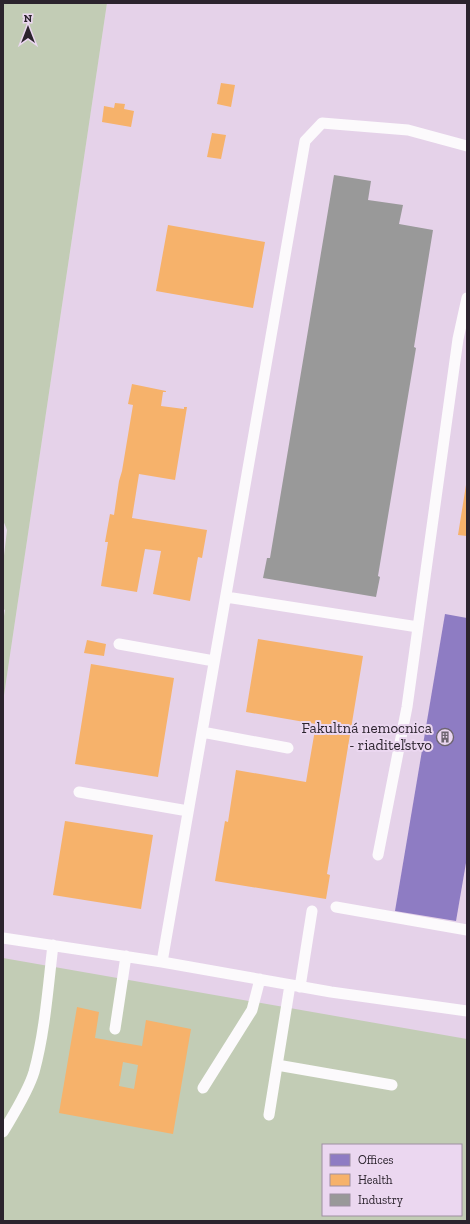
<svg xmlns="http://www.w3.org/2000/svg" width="470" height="1224" viewBox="0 0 470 1224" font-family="'Zilla Slab',serif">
	<rect width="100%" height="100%" fill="#e8ddea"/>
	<path fill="#e5d2e9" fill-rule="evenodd" d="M107,3H467V1221H3V702ZM323,1145H461V1215H323Z"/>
	<path fill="#c2ccb5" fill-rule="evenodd" d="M3,3H107L3,702V622L5,610L3,609V564L7,530L3,520Z
		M3,958L467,1039V1221H3ZM323,1145H461V1215H323Z"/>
	<path fill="#8e7cc3" d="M445,614L467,618V857L456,921L395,911Z"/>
	<path fill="#f6b26b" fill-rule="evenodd" d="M221,83L235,85L231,107L217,104Z
		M115,103L125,104L124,109L134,111L131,127L102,122L104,106L114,108Z
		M212,133L226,135L221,159L207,157Z
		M168,225L265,242L253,308L156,291Z
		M132,384L166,391V392H163L161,406L184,409V407H187L175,480L139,474L132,518L207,530L202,558L198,557L190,601L153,594L161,551L145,549L137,592L101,586L108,542H105L110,514L114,515L119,481L122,471L133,405L128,404Z
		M466,485H467V536L458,535Z
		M258,639L363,656L327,874L330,875L326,899L215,881L225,821L228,822L236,770L306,782L316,724L246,712Z
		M87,640L106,644L104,656L84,653Z
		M91,664L174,678L158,777L75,764Z
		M65,821L153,835L141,909L53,895Z
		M77,1007L99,1012L95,1038L142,1046L146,1020L191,1029L173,1134L59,1113ZM123,1062L138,1065L134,1089L119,1086Z"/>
	<path fill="#999" d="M334,175L371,181L368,200L403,205L399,224L433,230L414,347L416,348L378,576L380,577L376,597L263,578L267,558H270Z"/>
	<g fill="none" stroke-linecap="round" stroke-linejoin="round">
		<path stroke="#fcfafc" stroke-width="11" d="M226,597L418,627
			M119,644L214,661
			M202,732L288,748
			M79,792L188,811
			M378,855L407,707L458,339L467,298
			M336,907L467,930
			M3,938L162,962L331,992L467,1011
			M162,962L305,141L322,123L408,130L467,146
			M300,987L312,911
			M115,1029L126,956
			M277,1065L392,1085
			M203,1088L252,1010L260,979
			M269,1115L290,985
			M3,1132C13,1115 28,1092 34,1072C45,1032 48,987 53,945"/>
	</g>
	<defs>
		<g id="building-ring" transform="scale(0.9)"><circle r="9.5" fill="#ebd7f0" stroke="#6d646f" stroke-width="1.5"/><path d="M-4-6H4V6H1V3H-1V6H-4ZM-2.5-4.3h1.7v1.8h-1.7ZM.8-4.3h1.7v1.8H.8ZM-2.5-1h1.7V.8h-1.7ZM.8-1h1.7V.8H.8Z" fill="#6d646f"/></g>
	</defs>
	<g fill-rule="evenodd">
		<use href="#building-ring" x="445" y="737"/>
	</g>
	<g text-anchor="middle" stroke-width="4" stroke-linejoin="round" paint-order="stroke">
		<g font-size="15" fill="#2b232d" stroke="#ebd7f0" text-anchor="end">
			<text x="432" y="733">Fakultná nemocnica<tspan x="432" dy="17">- riaditeľstvo</tspan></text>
		</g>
	</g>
	<rect width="470" height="1224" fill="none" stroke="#2b232d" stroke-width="8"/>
	<rect x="322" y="1144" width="140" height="72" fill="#ebd7f0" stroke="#9e8fa2"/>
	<rect x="330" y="1154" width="20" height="12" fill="#8e7cc3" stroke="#9e8fa2"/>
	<text x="358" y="1164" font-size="12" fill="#2b232d">Offices</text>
	<rect x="330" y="1174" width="20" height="12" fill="#f6b26b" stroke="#9e8fa2"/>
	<text x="358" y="1184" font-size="12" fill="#2b232d">Health</text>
	<rect x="330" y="1194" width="20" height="12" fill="#999999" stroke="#9e8fa2"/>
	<text x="358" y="1204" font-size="12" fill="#2b232d">Industry</text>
	<g transform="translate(28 28)" stroke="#ebd7f0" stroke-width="3" paint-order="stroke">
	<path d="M0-3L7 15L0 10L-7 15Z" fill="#2b232d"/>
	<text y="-6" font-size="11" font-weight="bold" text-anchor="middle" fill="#2b232d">N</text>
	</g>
</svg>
